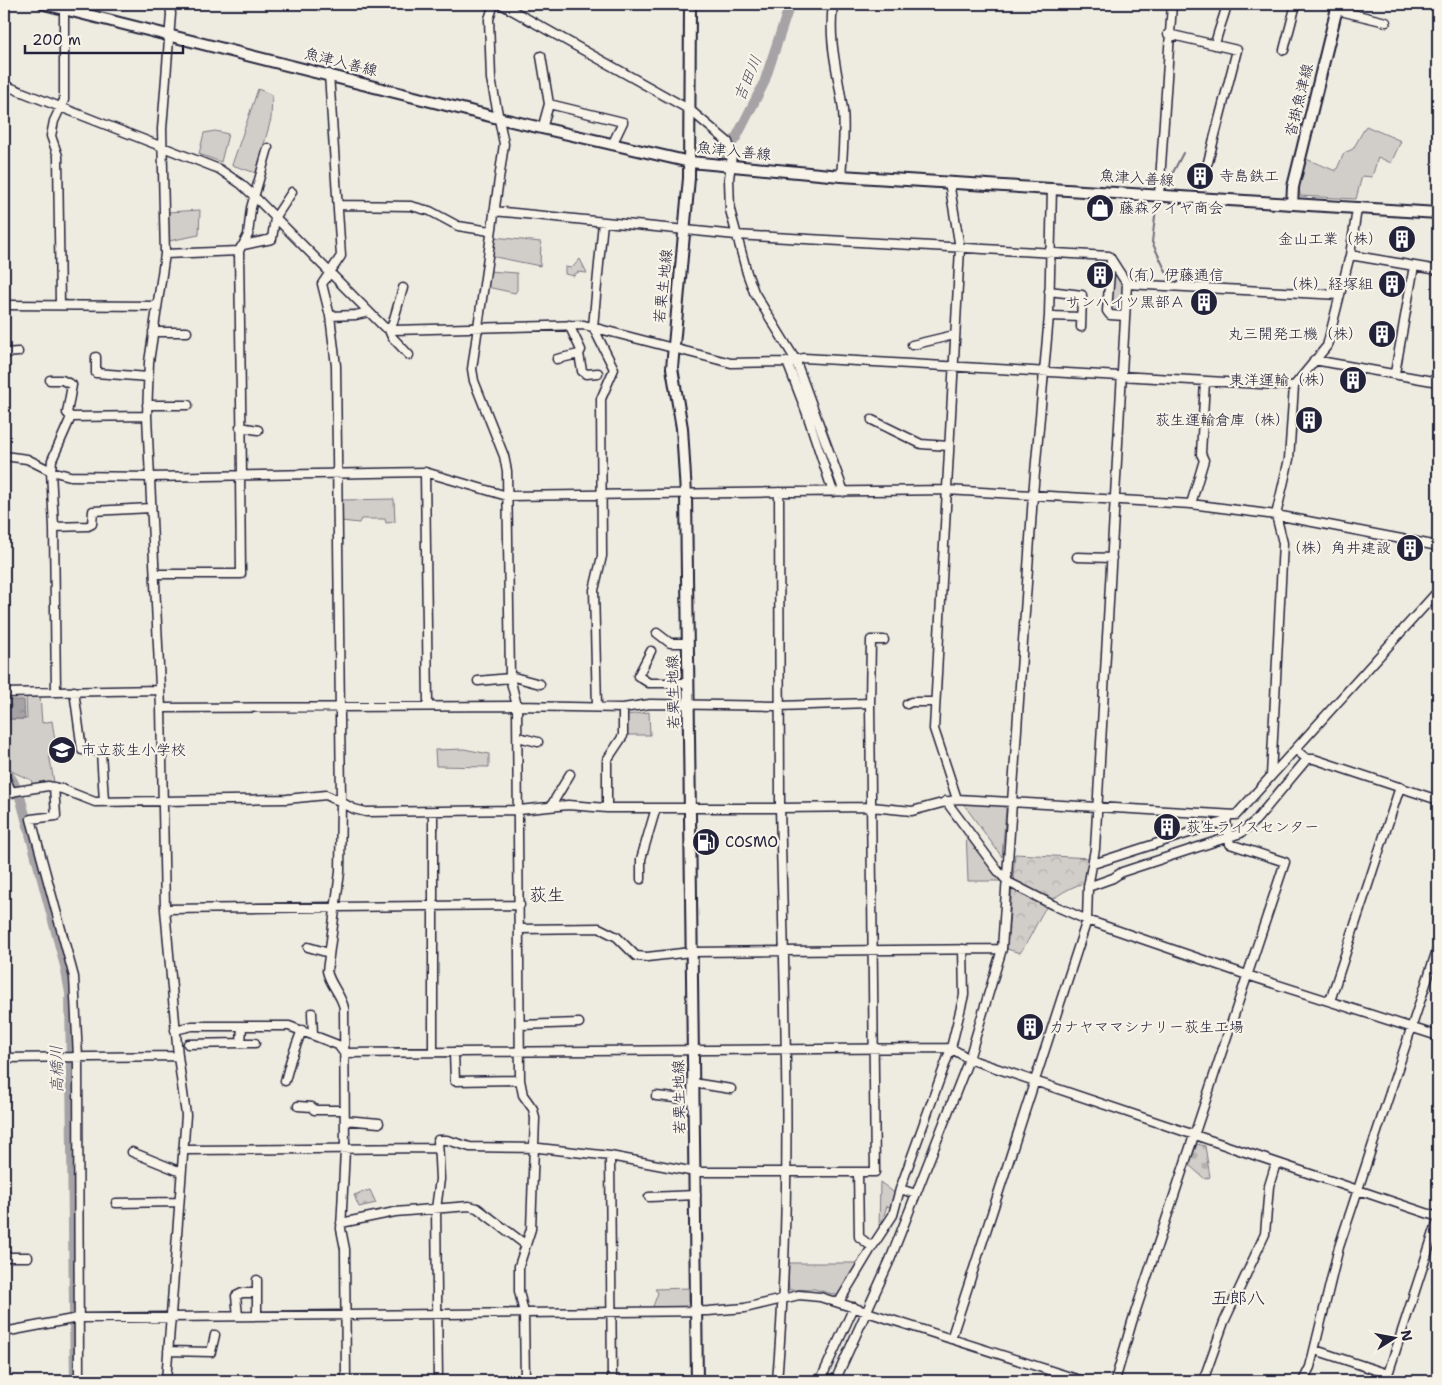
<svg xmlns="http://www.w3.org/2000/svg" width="1442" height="1385" viewBox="0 0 1442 1385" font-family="'Shantell Sans','Klee One',sans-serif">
	<defs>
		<pattern id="cemetery-stones" width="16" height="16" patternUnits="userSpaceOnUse" patternTransform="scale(1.25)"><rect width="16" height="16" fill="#d1cdc9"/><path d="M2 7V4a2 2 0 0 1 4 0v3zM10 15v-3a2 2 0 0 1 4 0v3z" fill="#b3b0ae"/></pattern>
		<pattern id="park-crowns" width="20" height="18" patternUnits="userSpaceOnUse" patternTransform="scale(1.25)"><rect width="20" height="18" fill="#d1cdc9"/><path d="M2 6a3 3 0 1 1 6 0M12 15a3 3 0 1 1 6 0" fill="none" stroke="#b3b0ae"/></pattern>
		<pattern id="water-ripples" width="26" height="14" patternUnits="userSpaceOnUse" patternTransform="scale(1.25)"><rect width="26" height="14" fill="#a6a3a6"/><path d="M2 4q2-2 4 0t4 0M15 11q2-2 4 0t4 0" fill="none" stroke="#878488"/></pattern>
	</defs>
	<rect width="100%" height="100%" fill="#eeebe1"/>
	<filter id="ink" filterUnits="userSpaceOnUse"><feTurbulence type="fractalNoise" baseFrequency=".02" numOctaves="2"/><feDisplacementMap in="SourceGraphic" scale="10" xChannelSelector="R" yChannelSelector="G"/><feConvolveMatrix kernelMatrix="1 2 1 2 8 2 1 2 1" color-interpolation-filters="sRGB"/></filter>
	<g filter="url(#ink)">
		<path fill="#d1cdc9" stroke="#7a7882" d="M258,89L272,95L271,119L256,173L232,165Z
			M1366,126L1401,141L1391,163L1378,157L1372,177L1362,176L1356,199L1300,196L1299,185L1306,159L1336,171L1344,153L1353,149Z
			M215,131L228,134L221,162L199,154L204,133Z
			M200,210L199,235L169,241L167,212Z
			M494,237L541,242L540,266L490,256Z
			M1113,268L1125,283L1122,313L1112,312L1110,309Z
			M488,271L517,273V290L515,293L487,287Z
			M394,499L395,522L386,523L385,519H361L359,523L341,521L342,500Z
			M26,695L40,696L42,723L52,721L57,753L49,754L54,782L33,785L31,780L13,772L7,765L4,758V719H27Z
			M649,712L650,735H627V715Z
			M464,749L489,754V767L436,766L435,750Z
			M962,802L1002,805L1006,809L1002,857Z
			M966,831L1001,881H968Z
			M880,1182L896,1194L893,1208L887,1206L879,1230Z
			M787,1263H859L840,1296L814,1289L789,1290Z
			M689,1288V1308L652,1309L658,1293L655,1289Z"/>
		<path fill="url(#cemetery-stones)" stroke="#7a7882" d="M580,259L587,273L578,272L574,276L565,274V267L572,268Z
			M1197,1144L1205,1146L1210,1177L1205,1179L1189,1165Z
			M370,1190L376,1203L359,1207L354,1195Z"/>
		<path fill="url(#park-crowns)" stroke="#7a7882" d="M1015,854L1091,858L1086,882C1037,899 1045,917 1020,953L1007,949Z"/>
		<path fill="url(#water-ripples)" stroke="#716f7b" d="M4,700H24L25,719H4Z"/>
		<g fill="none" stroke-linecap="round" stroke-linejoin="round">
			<path stroke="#716f7b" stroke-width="2" d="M495,6L627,79
				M721,141L725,156
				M1163,192L1183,153
				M1157,200L1152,242L1171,282L1204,284"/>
			<path stroke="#a6a3a6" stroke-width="10" d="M724,160L728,147L736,138L764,83L790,4
				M4,768L13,781L21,800L65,966L70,993L75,1381"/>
			<g stroke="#22223b" stroke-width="11">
				<path id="minor" d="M494,4L489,19L491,79L504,144L472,369L474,381L504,456L507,471L510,678L517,706L623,708L650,704L779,706L870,703
					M501,4L690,110L728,142L732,155L729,179L730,210L747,273L754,292L795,359L844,492
					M833,4C828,44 838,71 843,110C845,132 843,154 841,176
					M1336,10L1386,22
					M1168,34L1237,50L1208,162
					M1215,45C1218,30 1224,18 1227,4
					M1284,50L1296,4
					M541,56L549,104
					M329,74L341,256L322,284L330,316L336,366L341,802L354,809L366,812L519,810L568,805L607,808H780C785,999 793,1191 777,1381
					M4,85L219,169L241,184L254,196L384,327L393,330L584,325L731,363L787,362L804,358L1294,386
					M542,129L549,104L623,122L612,145
					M268,148L251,208L248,235L243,245L272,239L275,218L292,192
					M949,182L960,248L934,729L957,799
					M1159,195L1172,4
					M338,205L411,206L430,211L458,226L490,231
					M494,211L736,235L1109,256L1127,284L1095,849L1088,887L1087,920L951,1339
					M239,251L242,475
					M165,254L239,251L241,247
					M1350,255L1438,270
					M1111,260L1107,311L1110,315L1125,316
					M1127,284L1340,295
					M1049,291L1082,295L1081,327
					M4,305L156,306
					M60,305L58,156L51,136L54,121L64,100V9
					M330,316L356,315L369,312
					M1049,316L1081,317
					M388,328L392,337L409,355
					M391,329L403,288
					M153,332H187
					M912,345L954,335
					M4,353L18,352
					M579,354L582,371L586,374L598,373
					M96,357V373L148,377
					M557,359L579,354L581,350L569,325
					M1314,360L1438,382
					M787,362L806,411L833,492
					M1395,373L1414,266
					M50,380H62L72,385L67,413L71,417
					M147,405H188
					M872,420L921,444L948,446
					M240,427L258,430
					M4,456L27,459L51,471L70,476L150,477L425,472L507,496L946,490L1191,504L1276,515L1438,546
					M425,472L428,706
					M779,492L780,808L872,807L912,811L957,799L1236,815L1438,591
					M1191,504L1204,460L1201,454L1205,381
					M54,527L88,526L92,524L93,511L151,508
					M1077,557L1112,558
					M155,574H241L240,475
					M657,633L670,643H688
					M651,651L638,676L649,683H688
					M510,676L540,684
					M478,681L510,678
					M74,691L82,750L101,751L104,801
					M56,692L54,527L51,471L52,460L71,417L147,416
					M4,693L160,690
					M907,704L911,702H934
					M597,706L594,590L602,556L601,399L614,369L593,327L603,222
					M161,708L517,706L520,1080L523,1095L533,1109L535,1118L531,1229L519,1266V1291L524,1313L525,1381
					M518,737L538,742
					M1296,750L1307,759H1314L1438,800
					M4,775L12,793
					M1271,776L1283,543L1276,515L1289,459L1294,386L1327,346L1350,255L1357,209
					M54,787L56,816L31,819L74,977L78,1057L79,1381
					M4,793L48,786L62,789L95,802L287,799L326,795L341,802L340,872L327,971C330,985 341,994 344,1008L345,1150L341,1229L345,1249L346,1381
					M946,801L998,871L1008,882L1053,905L1087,920L1247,975L1438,1036
					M551,806L570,774
					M607,808V760L623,736V708
					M433,812V1052
					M1093,864L1226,821L1228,817
					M641,879V859L656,808
					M1088,887L1113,878L1122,872L1241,833L1256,820L1307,759
					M165,909L520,905
					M520,929L599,928L617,937L636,956L647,957L691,952L1002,949
					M308,947L329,953
					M1330,1001L1400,787
					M312,1013L313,1034
					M520,1025L579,1023
					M175,1030L192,1026H289L338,1045L344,1053
					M241,1043H255
					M188,1044L241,1043L242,1026
					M454,1052L455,1081L520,1080
					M344,1053L951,1048L969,1059L1438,1217
					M4,1058L178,1056
					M285,1081L291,1059L302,1030
					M693,1083L731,1089
					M656,1096L694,1100
					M298,1106L312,1107L314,1110H344
					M345,1120L379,1123
					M183,1150L437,1148
					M132,1152L181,1172
					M610,1156L612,1381
					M858,1172L859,1237L872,1247L893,1215L900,1189
					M916,1194L900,1189L951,1048L964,995L963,949
					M649,1197L696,1195
					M116,1203L179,1202
					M341,1223L395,1212L469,1206L477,1208L526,1245
					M4,1257H28
					M257,1280V1316
					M839,1302L872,1247
					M238,1316L236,1296L242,1293H257
					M4,1332L78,1318L708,1311L745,1308L799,1295L820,1297L1083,1381
					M1315,1350L1388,1374L1438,1220
					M168,1351L211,1352L215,1335
					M166,1381L186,1115L178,1056L165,909L161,708L147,416L149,362L165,254L162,129L171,14L170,4
					M438,1381L436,1209L440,1179L438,1140H447L470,1147L539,1148L610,1156L695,1172H875L870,703L871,640H884
					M820,1381L854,1307
					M835,1381L890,1260L969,1059L1002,949L1033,495L1049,316L1052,188
					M1115,1381L1132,1322L1285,862L1230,844L1226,821
					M1203,1381L1224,1322L1265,1234L1269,1186L1276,1163
					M1303,1381L1310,1367L1339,1247L1438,947"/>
			</g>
			<g stroke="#22223b" stroke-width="14">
				<path id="major" d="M44,4L498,118L690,162L841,176L1438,213
					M690,4L689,178L672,368L682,428L686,494L697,1381
					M1292,204L1293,187L1338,4"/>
			</g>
			<use href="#minor" stroke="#f7f3e8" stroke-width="8"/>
			<use href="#major" stroke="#f7f3e8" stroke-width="10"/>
		</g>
	</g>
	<defs>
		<g id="building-disc" transform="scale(1.4375)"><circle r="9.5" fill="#22223b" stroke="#f7f3e8"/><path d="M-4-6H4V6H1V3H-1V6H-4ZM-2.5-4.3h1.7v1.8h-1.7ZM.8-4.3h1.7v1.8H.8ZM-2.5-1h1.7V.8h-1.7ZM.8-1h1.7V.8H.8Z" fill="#fff"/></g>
		<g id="shop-disc" transform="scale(1.4375)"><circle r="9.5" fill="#22223b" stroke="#f7f3e8"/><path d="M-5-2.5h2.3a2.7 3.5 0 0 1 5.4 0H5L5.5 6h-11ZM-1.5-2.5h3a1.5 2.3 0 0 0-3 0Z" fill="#fff"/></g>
		<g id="school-disc" transform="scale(1.4375)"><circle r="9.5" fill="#22223b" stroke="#f7f3e8"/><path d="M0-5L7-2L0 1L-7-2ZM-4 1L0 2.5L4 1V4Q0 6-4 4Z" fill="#fff"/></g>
		<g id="fuel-disc" transform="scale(1.4375)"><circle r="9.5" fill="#22223b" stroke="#f7f3e8"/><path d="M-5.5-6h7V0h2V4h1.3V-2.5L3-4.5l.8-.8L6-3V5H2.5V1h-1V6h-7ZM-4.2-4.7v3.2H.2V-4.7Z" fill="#fff"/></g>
	</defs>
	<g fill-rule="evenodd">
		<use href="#building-disc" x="1200" y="176"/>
		<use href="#shop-disc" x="1100" y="208"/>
		<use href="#building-disc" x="1402" y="239"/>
		<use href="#building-disc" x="1100" y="275"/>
		<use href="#building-disc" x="1392" y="284"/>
		<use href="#building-disc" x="1204" y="302"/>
		<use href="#building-disc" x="1382" y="334"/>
		<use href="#building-disc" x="1353" y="380"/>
		<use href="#building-disc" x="1309" y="420"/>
		<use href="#building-disc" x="1410" y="548"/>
		<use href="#school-disc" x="62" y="750"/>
		<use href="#building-disc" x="1167" y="827"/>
		<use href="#fuel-disc" x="706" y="842"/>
		<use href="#building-disc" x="1030" y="1027"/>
	</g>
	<g text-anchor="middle" stroke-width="4.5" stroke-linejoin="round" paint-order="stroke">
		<g font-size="15" fill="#22223b" stroke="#f7f3e8">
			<text transform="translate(341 62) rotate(14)" y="5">魚津入善線</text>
			<text transform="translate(1299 100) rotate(-76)" y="5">沓掛魚津線</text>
			<text transform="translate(734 151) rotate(6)" y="5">魚津入善線</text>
			<text transform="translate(1137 178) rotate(4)" y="5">魚津入善線</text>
			<text transform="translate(663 286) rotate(-84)" y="5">若栗生地線</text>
			<text transform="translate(673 692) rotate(-91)" y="5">若栗生地線</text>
			<text transform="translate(679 1097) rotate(-91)" y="5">若栗生地線</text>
		</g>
		<g font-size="15" fill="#22223b" stroke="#f7f3e8" text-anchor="start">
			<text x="1219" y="181">寺島鉄工</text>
			<text x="1119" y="213">藤森タイヤ商会</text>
			<text x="1383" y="244" text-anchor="end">金山工業（株）</text>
			<text x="1119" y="280">（有）伊藤通信</text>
			<text x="1373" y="289" text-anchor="end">（株）経塚組</text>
			<text x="1185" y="307" text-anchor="end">サンハイツ黒部Ａ</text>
			<text x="1363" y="339" text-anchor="end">丸三開発工機（株）</text>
			<text x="1334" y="385" text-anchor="end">東洋運輸（株）</text>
			<text x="1290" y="425" text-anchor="end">荻生運輸倉庫（株）</text>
			<text x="1391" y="553" text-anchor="end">（株）角井建設</text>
			<text x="81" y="755">市立荻生小学校</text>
			<text x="1186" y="832">荻生ライスセンター</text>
			<text x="725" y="847">COSMO</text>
			<text x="1049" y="1032">カナヤママシナリー荻生工場</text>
		</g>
		<g font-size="16" font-style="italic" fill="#504f60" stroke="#f7f3e8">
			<text transform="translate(747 78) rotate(-67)" y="6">吉田川</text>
			<text transform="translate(56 1069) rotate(-91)" y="6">高橋川</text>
		</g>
		<g font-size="18" fill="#22223b" stroke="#f7f3e8">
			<text x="547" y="901">荻生</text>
			<text x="1238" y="1304">五郎八</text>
		</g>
	</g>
	<rect width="1442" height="1385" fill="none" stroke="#f7f3e8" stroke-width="20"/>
	<rect x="10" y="10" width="1422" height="1365" fill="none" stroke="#22223b" stroke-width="2" filter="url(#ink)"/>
	<g transform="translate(1394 1338) rotate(79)" stroke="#f7f3e8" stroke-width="4" paint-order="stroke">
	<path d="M0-4L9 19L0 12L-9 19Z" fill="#22223b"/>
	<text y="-8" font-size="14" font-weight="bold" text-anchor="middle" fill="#22223b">N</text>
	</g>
	<path d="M25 45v8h158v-8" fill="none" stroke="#22223b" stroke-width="2.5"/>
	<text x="32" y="45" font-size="15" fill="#22223b" stroke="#f7f3e8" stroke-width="4" paint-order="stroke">200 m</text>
</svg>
